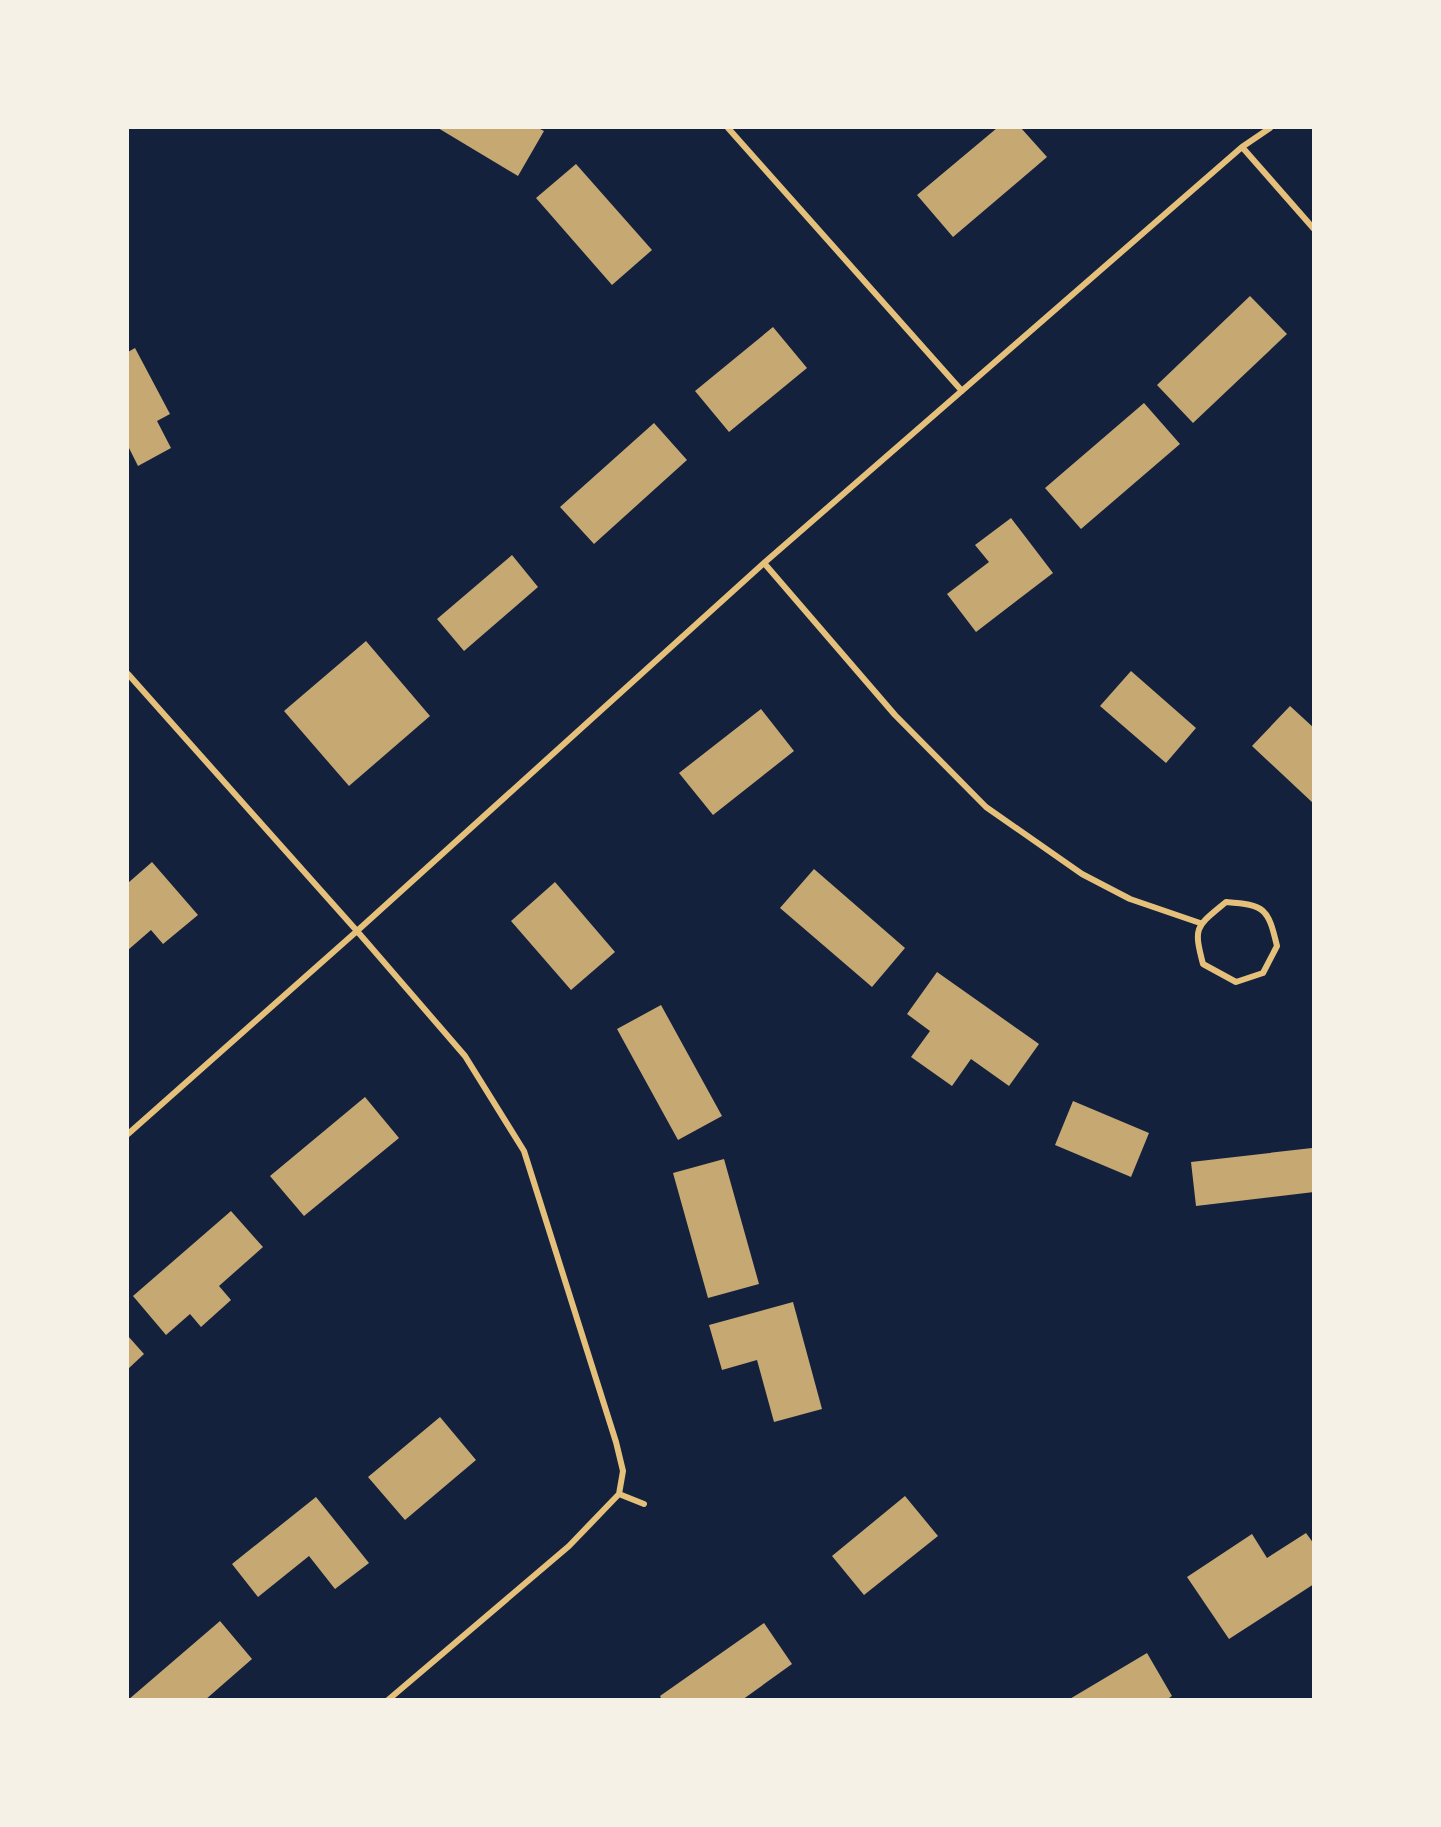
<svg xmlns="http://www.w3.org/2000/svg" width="1441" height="1827" viewBox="0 0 1441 1827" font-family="'Golos Text',sans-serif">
	<rect width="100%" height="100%" fill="#14213d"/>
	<path fill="#c6a872" d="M438,128H538L544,131L518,176Z
		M997,128H1021L1047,157L953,237L917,195Z
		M576,164L652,250L612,285L536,198Z
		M1250,296L1287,334L1193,423L1157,385Z
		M773,327L807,368L729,432L695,391Z
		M135,348L170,414L157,421L171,448L138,466L128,446V352Z
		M1144,403L1180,444L1081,529L1045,488Z
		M654,423L687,460L594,544L560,507Z
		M1011,518L1053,573L976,632L947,594L989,562L975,545Z
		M512,555L538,587L464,651L437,619Z
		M366,641L430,716L349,786L284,711Z
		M1131,671L1196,728L1166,763L1100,706Z
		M1290,706L1314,728V804L1252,746Z
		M761,709L794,751L713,815L679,773Z
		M152,862L198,915L163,944L151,930L128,950V883Z
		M814,869L905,948L872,987L780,908Z
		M555,882L615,952L571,990L511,921Z
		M937,972L1039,1044L1009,1086L971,1059L952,1086L911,1057L930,1031L907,1014Z
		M661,1005L722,1116L678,1140L617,1029Z
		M365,1097L399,1138L304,1216L270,1176Z
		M1073,1101L1149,1133L1131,1177L1055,1145Z
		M1312,1148L1314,1192L1196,1206L1191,1162Z
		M724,1159L759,1284L708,1298L673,1173Z
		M231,1211L263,1247L219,1286L231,1300L201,1327L190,1314L166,1335L133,1296Z
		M793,1302L822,1409L774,1422L757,1360L722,1370L709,1325Z
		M128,1336L144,1354L128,1369Z
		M440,1417L476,1460L405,1520L368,1477Z
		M905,1496L938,1536L864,1595L832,1556Z
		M316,1497L369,1563L335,1589L309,1556L258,1597L232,1564Z
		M1306,1533L1314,1544V1584L1229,1639L1187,1577L1252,1534L1267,1558Z
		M220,1621L252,1659L205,1700H128Z
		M764,1623L792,1664L742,1700H662L660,1696Z
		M1147,1653L1172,1696L1166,1700H1068Z"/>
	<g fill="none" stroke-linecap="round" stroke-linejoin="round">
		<path stroke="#e5c07b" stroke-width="6" d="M728,128L962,391
			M1242,147L1314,229
			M764,563L895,715L986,807L1082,874L1130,899L1200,923
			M128,674L357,931L465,1056L524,1151L616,1442L623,1471L619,1494L569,1546L388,1700
			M1226,902C1265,905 1268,908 1277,946L1263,973L1236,982L1203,964C1193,926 1196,927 1226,902Z
			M128,1134L357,931L764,563L1242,147L1270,128
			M619,1494L644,1504"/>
	</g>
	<rect width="1441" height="1827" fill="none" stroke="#f6f1e7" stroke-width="258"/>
</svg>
